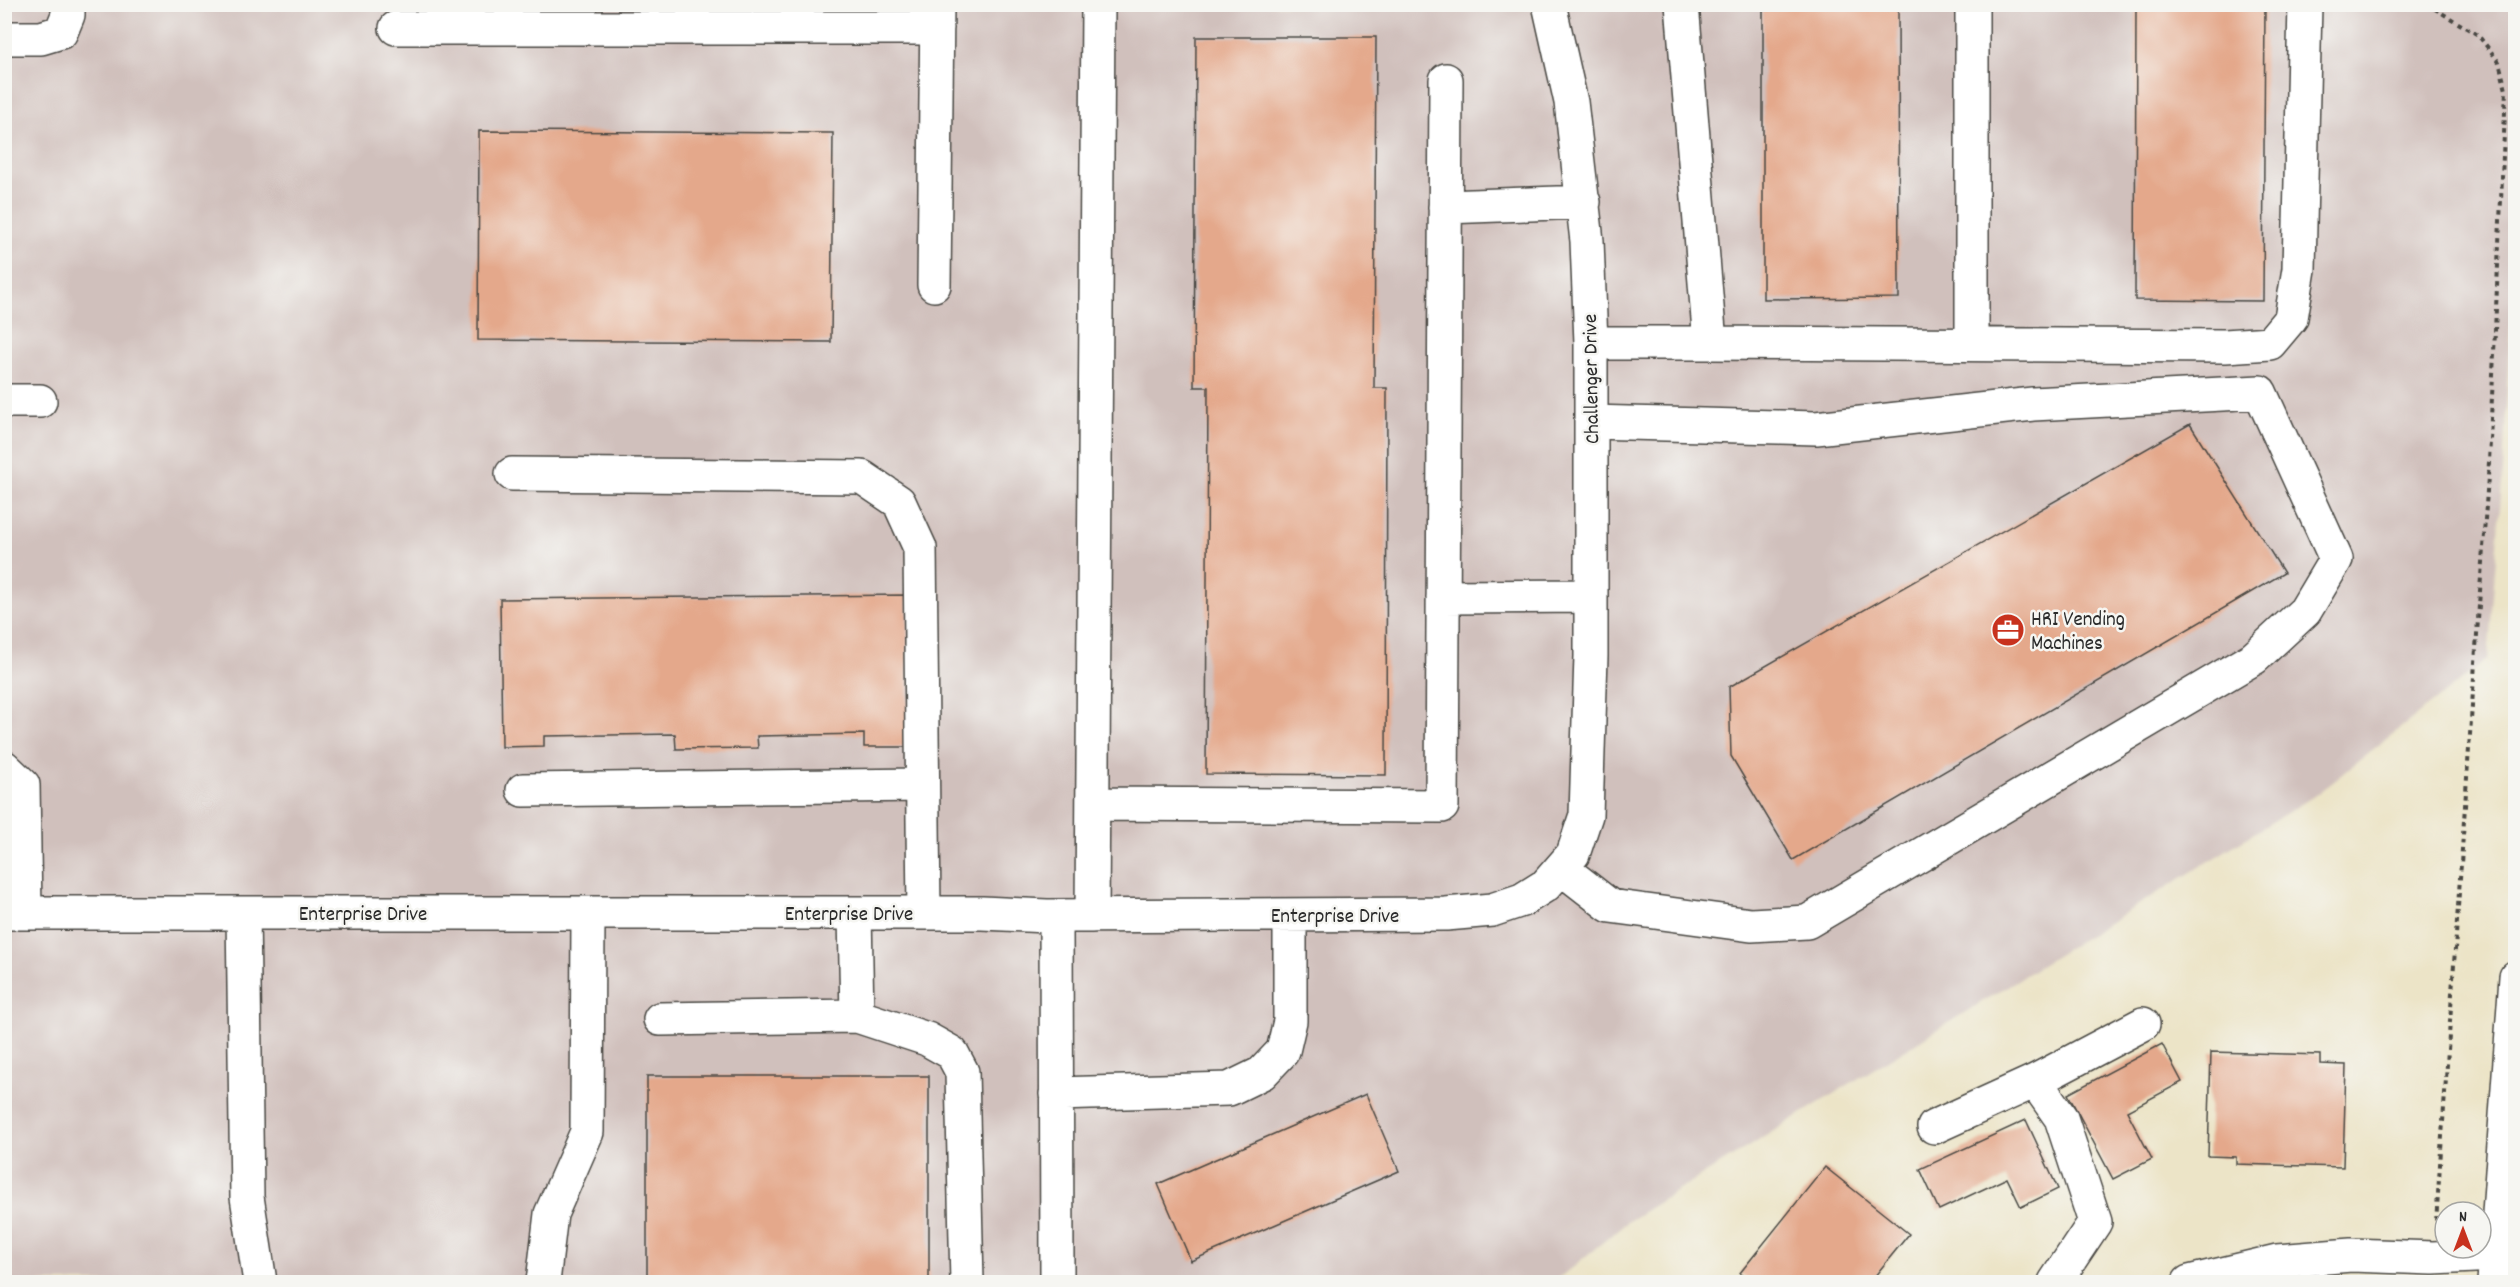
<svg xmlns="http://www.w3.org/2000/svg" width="2520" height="1287" viewBox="0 0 2520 1287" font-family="Dekko,sans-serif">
	<rect width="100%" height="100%" fill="#f6f6f2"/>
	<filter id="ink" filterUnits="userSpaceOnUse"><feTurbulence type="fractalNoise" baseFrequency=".0167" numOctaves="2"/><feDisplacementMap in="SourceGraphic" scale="12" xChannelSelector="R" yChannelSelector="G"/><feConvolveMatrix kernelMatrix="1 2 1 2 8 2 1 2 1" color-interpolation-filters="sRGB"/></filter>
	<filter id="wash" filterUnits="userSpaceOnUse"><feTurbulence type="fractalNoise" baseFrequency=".008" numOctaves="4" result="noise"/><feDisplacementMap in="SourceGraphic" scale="24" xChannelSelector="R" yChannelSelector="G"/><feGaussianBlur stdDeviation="1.35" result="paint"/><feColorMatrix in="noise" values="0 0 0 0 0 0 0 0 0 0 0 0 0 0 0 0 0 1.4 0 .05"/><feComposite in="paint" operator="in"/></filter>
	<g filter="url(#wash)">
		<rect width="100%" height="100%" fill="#ece4c7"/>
		<path fill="#d0c0bc" d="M5,5H2515V234L2503,470L2488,659L2314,796L1630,1220L1554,1282H5Z"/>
		<g id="blocks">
			<path fill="#e4a88b" d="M1763,4H1898L1899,298L1763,299Z
				M2136,4H2265L2263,301L2135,300Z
				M1196,37H1376L1374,388H1387L1386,775L1206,774L1208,387H1194Z
				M479,131L833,133L831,342L478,340Z
				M2190,424L2284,573L1793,860L1731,756L1729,687Z
				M907,595L908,747H864V734L757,736L758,748L676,749L675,734L544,736V746L502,747L500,599Z
				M2162,1044L2182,1082L2127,1111L2152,1159L2113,1179L2068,1094Z
				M2211,1052L2320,1055V1064L2346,1065L2343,1167L2236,1164V1157L2208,1156Z
				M647,1076H929V1282H647Z
				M1366,1094L1399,1171L1191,1261L1158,1184Z
				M2026,1120L2058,1189L2021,1207L2007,1178L1939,1210L1920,1169Z
				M1825,1167L1909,1234L1870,1282H1751L1740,1273Z"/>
		</g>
	</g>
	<g filter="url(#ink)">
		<use href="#blocks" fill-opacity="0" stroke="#484742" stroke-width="1.5"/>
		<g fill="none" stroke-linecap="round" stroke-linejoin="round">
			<g stroke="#484742" stroke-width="36">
				<path id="minor" d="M1972,4V344
					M396,28H937
					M4,38H41L61,32L68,15V4
					M1445,207L1584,202
					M934,285L937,4
					M1591,343H1710L1682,4
					M1710,343L2225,346L2270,343L2291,318L2299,269L2305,4
					M4,401H40
					M512,474L862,477L899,502L920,548L924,913
					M1443,597L1591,596
					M4,767L23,785L25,913
					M523,790L922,785
					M1093,804L1442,806L1446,80
					M1561,868L1610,906L1751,925L1807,922L2254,658L2305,611L2336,559L2260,392L2033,404L1816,428L1591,422
					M4,913H982L1047,916L1446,914L1492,910L1522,900L1546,885L1573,854L1586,815L1591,656V343L1587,241L1571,102L1549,4
					M243,913L247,1197L260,1282
					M1056,916L1057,1277
					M1092,916L1098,4
					M857,1016L927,1039L952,1053L962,1072L967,1282
					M660,1019L857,1016L855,913
					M2035,1081L2143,1024
					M1056,1094L1229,1089L1262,1073L1283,1051L1290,1021V915
					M1934,1127L2035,1081L2061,1118L2095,1222L2055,1282
					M543,1282L551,1214L587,1132L588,913
					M2189,1282L2277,1261L2351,1255L2433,1258L2496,1255"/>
			</g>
			<g stroke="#484742" stroke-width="36">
				<path id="major" d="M2494,1282L2516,977"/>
			</g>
			<path stroke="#484742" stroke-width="4" stroke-dasharray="4.5 4.5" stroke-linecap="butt" d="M2427,4L2478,35L2499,62L2506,90L2489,462L2436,1222"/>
			<use href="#minor" stroke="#fff" stroke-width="33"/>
			<use href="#major" stroke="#fff" stroke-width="33"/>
		</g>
	</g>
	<defs>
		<g id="office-disc" transform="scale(1.725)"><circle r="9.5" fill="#c8321e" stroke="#f6f6f2"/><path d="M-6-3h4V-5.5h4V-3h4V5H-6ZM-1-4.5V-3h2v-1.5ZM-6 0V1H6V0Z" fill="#fff"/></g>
	</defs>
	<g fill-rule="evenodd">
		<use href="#office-disc" x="2008" y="630"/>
	</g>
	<g text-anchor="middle" stroke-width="5" stroke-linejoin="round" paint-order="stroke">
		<g font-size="21" fill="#2b2b2b" stroke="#f6f6f2">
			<text transform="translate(1590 379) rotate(-91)" y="7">Challenger Drive</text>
			<text x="363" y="920">Enterprise Drive</text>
			<text x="849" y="920">Enterprise Drive</text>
			<text x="1335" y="922">Enterprise Drive</text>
		</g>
		<g font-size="21" fill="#2b2b2b" stroke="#f6f6f2" text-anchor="start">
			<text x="2031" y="625">HRI Vending<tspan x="2031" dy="24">Machines</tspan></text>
		</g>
	</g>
	<rect width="2520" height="1287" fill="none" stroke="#f6f6f2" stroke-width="24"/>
	<g transform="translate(2463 1230)"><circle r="28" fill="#f6f6f2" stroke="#a5a5a2" stroke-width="1.5"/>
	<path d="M0-4.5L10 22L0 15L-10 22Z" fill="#c8321e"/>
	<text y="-9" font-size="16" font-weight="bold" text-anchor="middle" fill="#2b2b2b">N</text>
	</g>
</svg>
